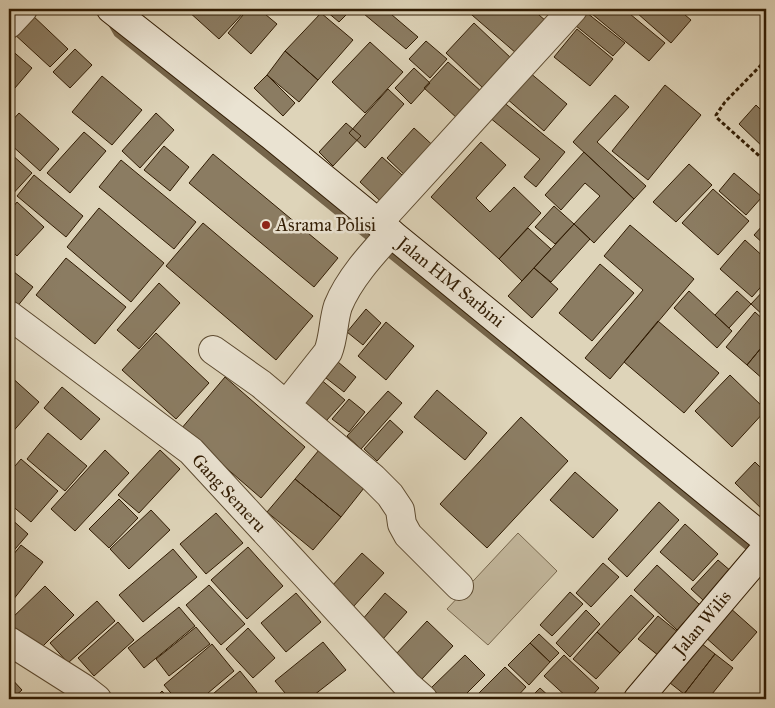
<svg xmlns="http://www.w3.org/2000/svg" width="775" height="708" viewBox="0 0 775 708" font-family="'IM FELL Great Primer',serif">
	<rect width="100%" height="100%" fill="#ded4b9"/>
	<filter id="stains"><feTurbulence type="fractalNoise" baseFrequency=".004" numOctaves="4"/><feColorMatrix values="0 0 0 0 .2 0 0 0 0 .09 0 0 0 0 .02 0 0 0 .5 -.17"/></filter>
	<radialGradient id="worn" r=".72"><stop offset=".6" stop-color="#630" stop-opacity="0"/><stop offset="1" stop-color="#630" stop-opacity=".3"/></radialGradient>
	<path fill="#c1b59a" stroke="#79684e" d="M518,533L557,571L488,645L447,609Z"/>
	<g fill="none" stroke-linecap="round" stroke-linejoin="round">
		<path stroke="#75654b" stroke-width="9" d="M111,21L118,33L596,420L758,554"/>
	</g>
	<path fill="#8b7c62" stroke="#311c03" d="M190,9H247L219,39L188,11Z
		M248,9H259L277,24L251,54L228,33Z
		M310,9H324L318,15Z
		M327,9H352L339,22L326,11Z
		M358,9H385L418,37L406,49Z
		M465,9H532L560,33L531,66Z
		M582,9L625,43L613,56L570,21Z
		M586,9H624L665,43L649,61Z
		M641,9H678L691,20L671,43L637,13Z
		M30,13L68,49L50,67L12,32Z
		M321,13L353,40L318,80L285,51Z
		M474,23L512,59L484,89L446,53Z
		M577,29L613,59L590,86L554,57Z
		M426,41L447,59L430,78L409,59Z
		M370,42L403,72L365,113L332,82Z
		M9,48L32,68L9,95Z
		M75,49L92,65L70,88L53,72Z
		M285,51L318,80L299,102L267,75Z
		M448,62L482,92L458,119L424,88Z
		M414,68L430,83L411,104L395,88Z
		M529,72L567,104L544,131L506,98Z
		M267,75L295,103L283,116L254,88Z
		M102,76L142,110L112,145L72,112Z
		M665,85L701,115L648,180L612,151Z
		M388,89L404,104L365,148L349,133Z
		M615,95L629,107L597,142L646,186L634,199L573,142Z
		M502,101L565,152L536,187L524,177L540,159L489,117Z
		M756,105L766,115V150L739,124Z
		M19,113L59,149L40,171L9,143V124Z
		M156,113L174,130L140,168L122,151Z
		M346,123L361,136L333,166L319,152Z
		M414,128L439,151L411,181L387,158Z
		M84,132L106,151L70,193L47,173Z
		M481,142L506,165L476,198L490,212L514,187L541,213L499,259L431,197Z
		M164,146L189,167L170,191L144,170Z
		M9,152L32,173L9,198Z
		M584,152L634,199L594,243L574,224L600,196L585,183L561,210L545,195Z
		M213,154L338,258L314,287L189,183Z
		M382,157L411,183L388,208L360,182Z
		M121,160L196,222L174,249L99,187Z
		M689,164L712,185L676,222L653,202Z
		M734,173L762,197L746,215L719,191Z
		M34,175L83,216L66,237L17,196Z
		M713,189L749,221L718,255L682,223Z
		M17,202L44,227L17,256L9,248V212Z
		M554,206L574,224L555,244L535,227Z
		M99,208L164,263L131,302L67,247Z
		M203,223L313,316L276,360L166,266Z
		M574,224L590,239L551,282L534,268Z
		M630,225L694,279L610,379L585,358L643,290L604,256Z
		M763,225L766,228V246L754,235Z
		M528,228L551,249L522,281L499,259Z
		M745,240L766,259V281L752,297L720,269Z
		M66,258L126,307L95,344L36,295Z
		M600,264L634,293L592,341L559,313Z
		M9,268L33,287L16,308L9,302Z
		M534,268L558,289L532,318L508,296Z
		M159,283L180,303L139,349L117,330Z
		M766,288V318L751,304Z
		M689,291L732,331L717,348L674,308Z
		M737,291L751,304L729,328L715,315Z
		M366,309L381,323L363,345L347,332Z
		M755,312L766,322V342L747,365L726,347Z
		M658,321L719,373L684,413L624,362Z
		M386,322L414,346L386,380L358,356Z
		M156,333L209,383L176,419L122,370Z
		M766,342V378L764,380L747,365Z
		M338,362L356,377L344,392L326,378Z
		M9,375L39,402L9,436Z
		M730,375L766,410L732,447L695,411Z
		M225,377L305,447L261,498L181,429Z
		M319,378L345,400L326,421L301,399Z
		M62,387L100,419L81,440L44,408Z
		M437,390L487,433L465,460L414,417Z
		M388,391L402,403L361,449L347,436Z
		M349,399L365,412L349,432L332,419Z
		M521,417L568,461L487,548L440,504Z
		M390,420L403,432L377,461L364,449Z
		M48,433L87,466L65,491L27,459Z
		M105,450L129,473L75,531L51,509Z
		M160,450L180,469L139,513L118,495Z
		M319,450L364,488L341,517L295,479Z
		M21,459L58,491L31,522L9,503V473Z
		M755,462L766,473V513L735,483Z
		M575,472L618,510L593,538L550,500Z
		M295,479L341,517L313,550L267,512Z
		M119,499L138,518L109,548L89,529Z
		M659,502L679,520L627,577L608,559Z
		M151,510L170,530L129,569L110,549Z
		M216,513L243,543L206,574L180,544Z
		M9,517L28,534L10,555L9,553Z
		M685,524L718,554L693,581L660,552Z
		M21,545L43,562L9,605V560Z
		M248,547L283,586L247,619L211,580Z
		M173,549L197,577L143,622L119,595Z
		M362,553L384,573L353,607L331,587Z
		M718,560L732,572L704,601L691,589Z
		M603,563L619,577L591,607L576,593Z
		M657,565L700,605L677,630L634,590Z
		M209,585L245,624L221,645L186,605Z
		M45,586L74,615L35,654L9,628V621Z
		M570,592L583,604L552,636L540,625Z
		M296,593L321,622L286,652L261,623Z
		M385,593L407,612L383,639L362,620Z
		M631,595L654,616L620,653L597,632Z
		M97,601L115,621L68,663L50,643Z
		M179,607L195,626L144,668L128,648Z
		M729,607L757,632L732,661L704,636Z
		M586,610L600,624L570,657L556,643Z
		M658,616L679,633L659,656L638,639Z
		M427,621L453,646L421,680L395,655Z
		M118,622L134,640L94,676L78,658Z
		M196,627L210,644L169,676L156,659Z
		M248,628L275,658L253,678L226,649Z
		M597,632L620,653L596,679L573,659Z
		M539,634L559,653L550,662L530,643Z
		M697,640L715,654L684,694L665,679Z
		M323,642L346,670L309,699H290L275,681Z
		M530,643L550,662L529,685L508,665Z
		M212,644L234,671L201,699H176L164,685Z
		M715,654L733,668L708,699H691L684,694Z
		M465,655L485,675L461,699H443L431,688Z
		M564,655L599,688L589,699H569L544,676Z
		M505,667L526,687L515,699H473Z
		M240,671L257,692L248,699H207Z
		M9,676L22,690L12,699H9Z
		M540,688L552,699H529Z
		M162,691L169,699H154Z"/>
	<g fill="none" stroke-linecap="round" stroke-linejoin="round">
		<g stroke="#5c4a30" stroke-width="30">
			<path id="street" d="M9,24L23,9
				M378,223L573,9
				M9,315L191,451L407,685L423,699
				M213,350L261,384L373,478L390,495L400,510L402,524L408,535L459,586
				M286,405L328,352C334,337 333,321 338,306C349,279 371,255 391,233
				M9,641L83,688L97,699"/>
		</g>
		<g stroke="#311c03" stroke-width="30">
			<path id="secondary" d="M111,9L272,136L766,540
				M638,699L766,548"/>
		</g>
		<path stroke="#311c03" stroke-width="3" stroke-dasharray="4 2.5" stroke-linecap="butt" d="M766,60L725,102L716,115L717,118L766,162"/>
		<use href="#street" stroke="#eae3d2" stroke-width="28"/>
		<use href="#secondary" stroke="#eae3d2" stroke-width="28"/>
	</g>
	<circle fill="#8f2418" stroke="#eae3d2" stroke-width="2" cx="266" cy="225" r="5"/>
	<g text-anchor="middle" stroke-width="5" stroke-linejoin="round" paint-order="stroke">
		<g font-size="18" fill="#311c03" stroke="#eae3d2" text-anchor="start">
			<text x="276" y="231">Asrama Polisi</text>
		</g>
		<g font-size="18" fill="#311c03" stroke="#eae3d2">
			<text transform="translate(451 282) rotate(39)" y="6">Jalan HM Sarbini</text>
			<text transform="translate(229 493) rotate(47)" y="6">Gang Semeru</text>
			<text transform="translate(702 623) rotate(-50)" y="6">Jalan Wilis</text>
		</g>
	</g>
	<rect width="775" height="708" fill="none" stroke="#ded4b9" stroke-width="30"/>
	<rect x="10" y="10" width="755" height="688" fill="none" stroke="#311c03" stroke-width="2.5"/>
	<rect x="15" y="15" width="745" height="678" fill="none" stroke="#311c03"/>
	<rect width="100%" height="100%" filter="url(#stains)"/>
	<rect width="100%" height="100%" fill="url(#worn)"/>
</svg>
